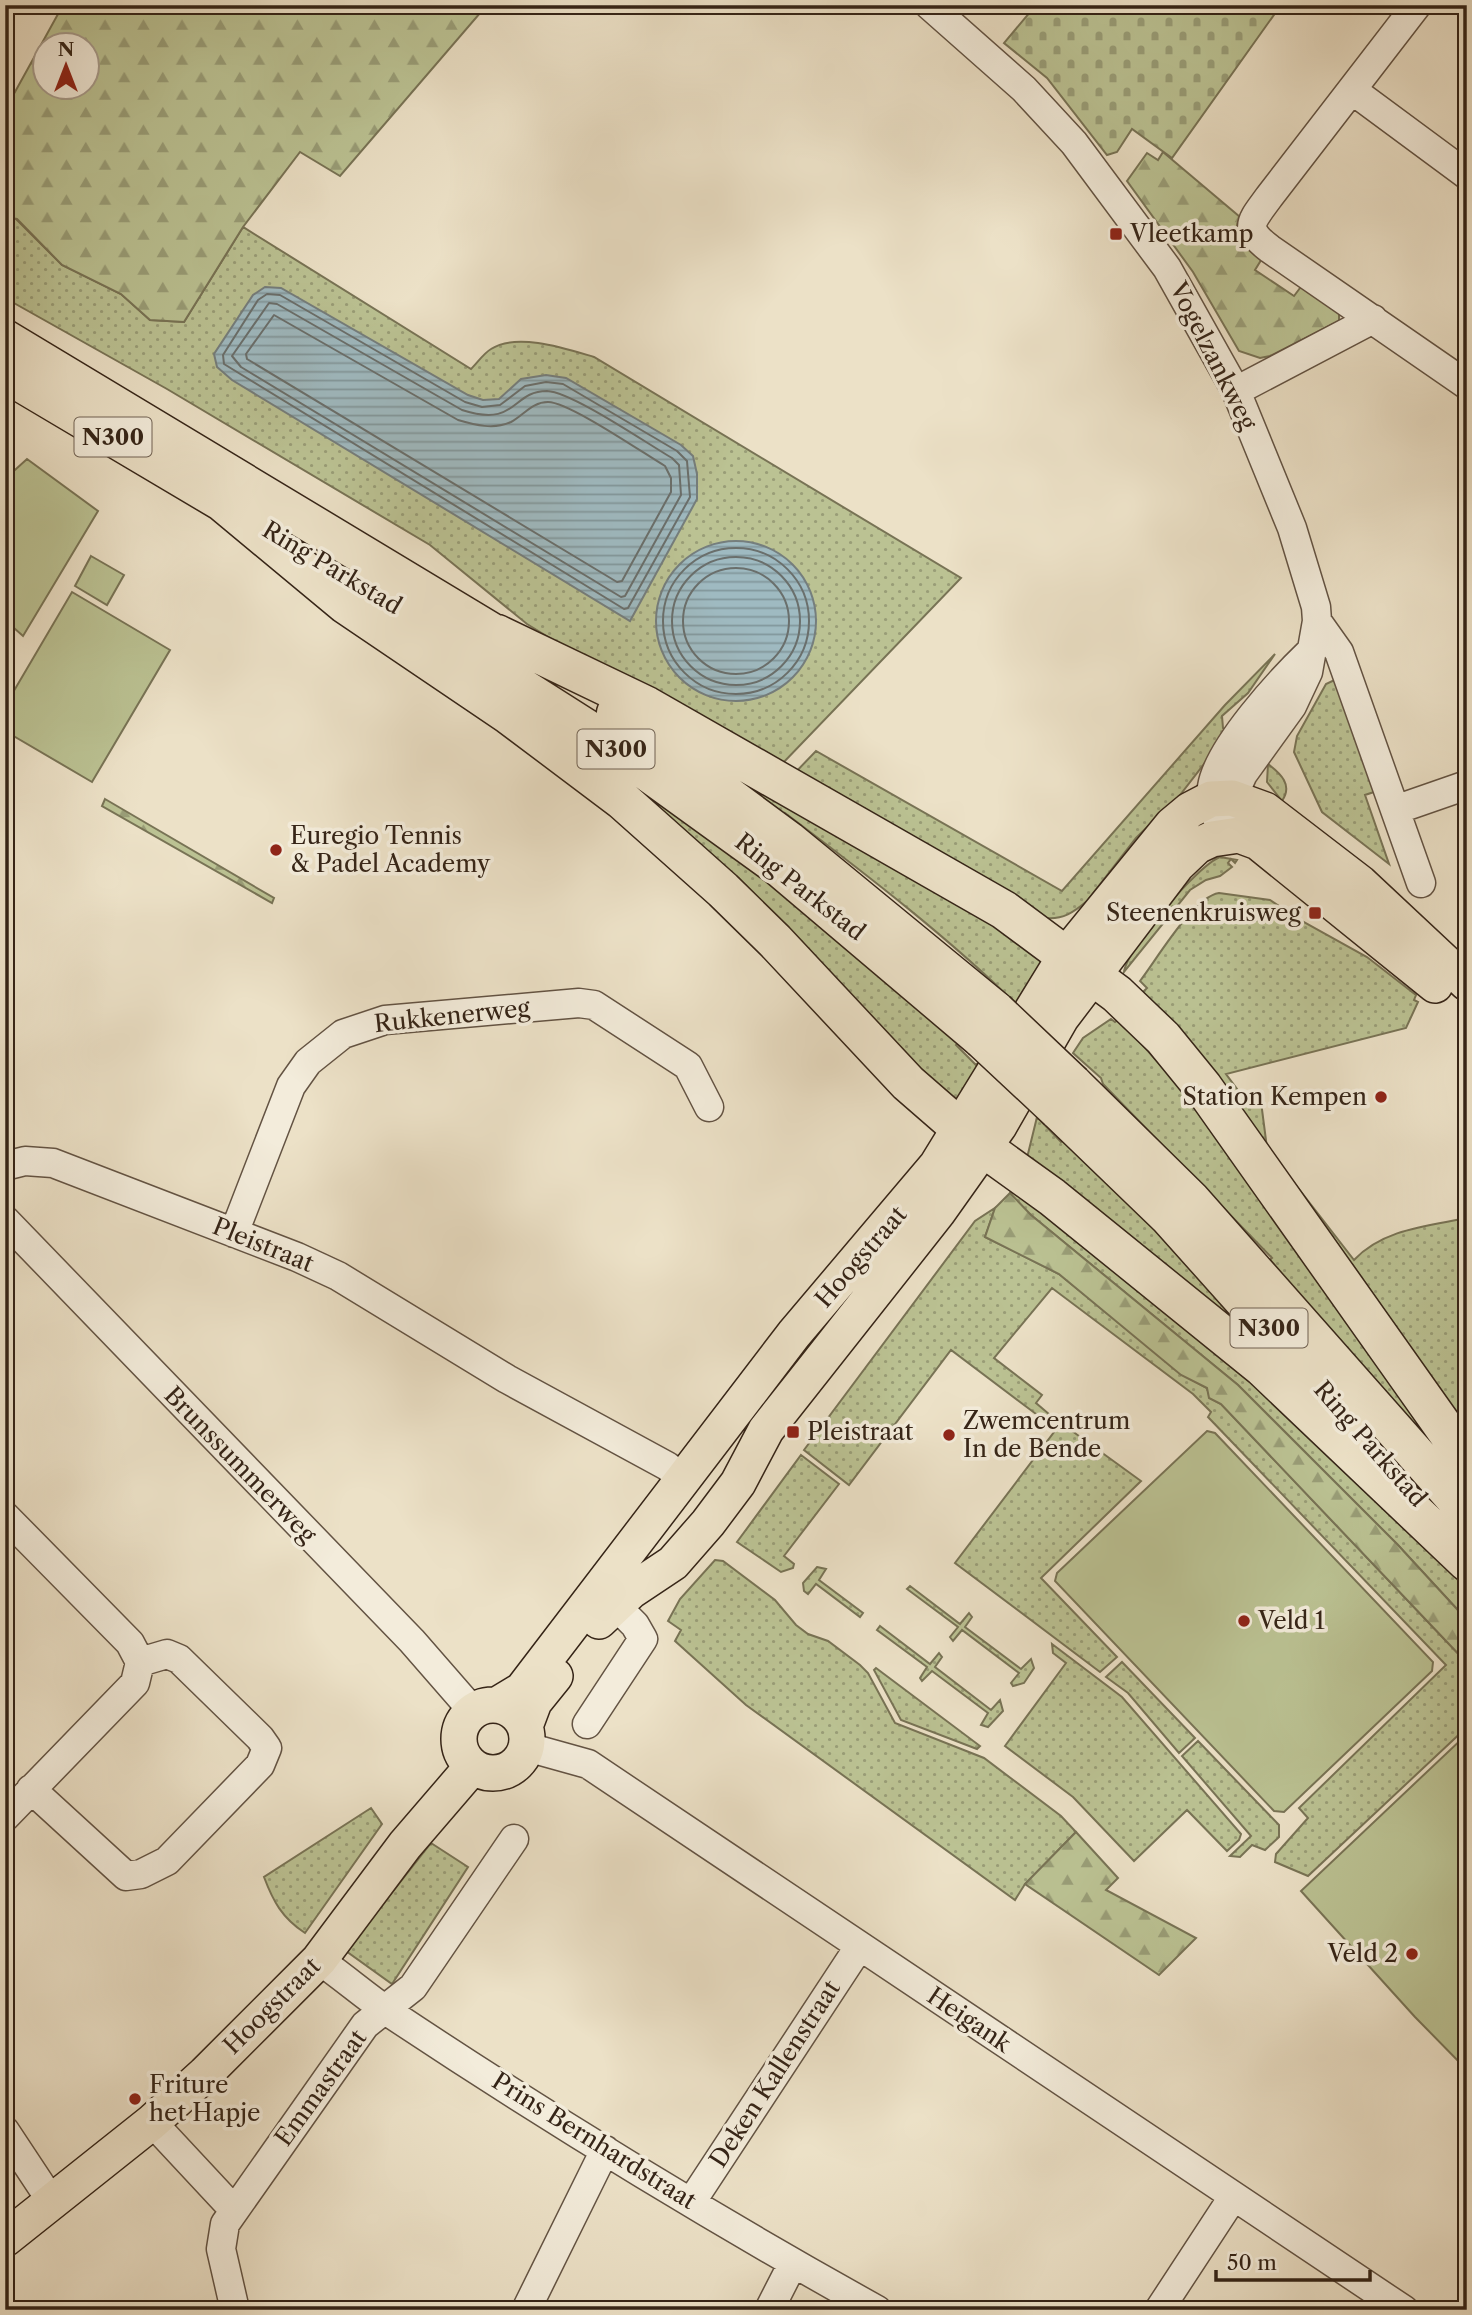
<svg xmlns="http://www.w3.org/2000/svg" width="1472" height="2315" viewBox="0 0 1472 2315" font-family="'Libre Caslon Text',serif">
	<defs>
		<pattern id="grass-dots" width="8" height="8" patternUnits="userSpaceOnUse" patternTransform="scale(1.75)"><rect width="8" height="8" fill="#bbc293"/><path d="M2 2h.1M6 6h.1" fill="none" stroke="#999d77" stroke-width="1.8" stroke-linecap="round"/></pattern>
		<pattern id="forest-firs" width="22" height="20" patternUnits="userSpaceOnUse" patternTransform="scale(1.75)"><rect width="22" height="20" fill="#bbc293"/><path d="M5 1l3.5 6h-7zM16 11l3.5 6h-7z" fill="#999d77"/></pattern>
		<pattern id="cemetery-stones" width="16" height="16" patternUnits="userSpaceOnUse" patternTransform="scale(1.75)"><rect width="16" height="16" fill="#bbc293"/><path d="M2 7V4a2 2 0 0 1 4 0v3zM10 15v-3a2 2 0 0 1 4 0v3z" fill="#999d77"/></pattern>
		<pattern id="water-rules" width="6" height="5" patternUnits="userSpaceOnUse" patternTransform="scale(1.75)"><rect width="6" height="5" fill="#9fbac1"/><path d="M0 2.5h6" fill="none" stroke="#82979c"/></pattern>
	</defs>
	<rect width="100%" height="100%" fill="#ece1c7"/>
	<filter id="stains"><feTurbulence type="fractalNoise" baseFrequency=".00286" numOctaves="4"/><feColorMatrix values="0 0 0 0 .2 0 0 0 0 .09 0 0 0 0 .02 0 0 0 .5 -.17"/></filter>
	<radialGradient id="worn" r=".72"><stop offset=".6" stop-color="#630" stop-opacity="0"/><stop offset="1" stop-color="#630" stop-opacity=".3"/></radialGradient>
	<path fill="url(#grass-dots)" stroke="#787355" stroke-width="2" d="M5,217L16,219L62,265L121,294L150,320L184,322L243,227L471,369C477,363 484,353 491,349C517,332 567,349 594,357L961,578L782,764L654,702L527,624L430,545L167,389L5,298Z
		M352,595L696,821L958,1043L956,1045L976,1065L979,1062L986,1069L962,1112Z
		M1275,654L1248,693L1222,716L1223,728L1228,733L1180,795L1136,838L1087,901C1074,912 1063,920 1045,918L790,778L816,751L1062,891L1225,705Z
		M1341,677L1380,790L1365,795L1389,864L1322,812L1294,752L1297,736L1326,684Z
		M645,713L1054,957L1021,1009C953,941 866,874 785,813L782,820Z
		M1268,764C1281,774 1293,785 1282,801L1267,782Z
		M1220,857L1237,860L1235,863L1231,859L1228,863L1232,867L1220,876L1206,880L1190,890L1124,972C1127,948 1198,865 1220,857Z
		M1219,893L1270,900L1300,920L1367,957L1416,995L1414,1000L1418,1002L1406,1028L1226,1074L1246,1101L1260,1094L1267,1148L1354,1260C1383,1229 1428,1226 1467,1218V1429L1352,1264L1335,1262L1135,1000L1147,988L1140,981C1157,959 1193,897 1219,893Z
		M1111,1019L1115,1022L1119,1019L1175,1081L1467,1472V1493L1266,1263L1272,1258L1103,1084L1101,1078L1073,1053L1083,1038Z
		M1037,1117L1061,1142L1068,1137L1344,1431L1026,1162Z
		M1012,1190L1174,1301L1434,1553L1467,1590V1620L1397,1544L1238,1385L1015,1202L1010,1193Z
		M995,1208L985,1237L1059,1274L1181,1374L1207,1388L1210,1398L1221,1404L1467,1663V1727L1308,1876L1275,1862L1276,1854L1308,1818L1299,1808L1446,1665L1208,1417L1211,1412L1193,1394L1052,1288L994,1358L1042,1395L1036,1403L1049,1414L1044,1420L951,1350L849,1485L804,1450L975,1221Z
		M1061,1423L1141,1481L1041,1578L1117,1657L1100,1672L955,1563Z
		M801,1455L839,1484L784,1556L794,1564L793,1568L781,1572L737,1542Z
		M715,1560L723,1561L775,1600L796,1625L808,1634L828,1641L860,1665L868,1673L895,1723L984,1758L1061,1816L1076,1832L1025,1884L1015,1900L746,1705L675,1641L681,1630L668,1621L680,1599Z
		M817,1567L826,1569L819,1580L863,1613L860,1617L816,1584L808,1594L804,1591L803,1583Z
		M910,1586L960,1624L969,1613L972,1617L965,1627L1021,1669L1031,1659L1034,1668L1024,1683L1013,1686L1011,1683L1019,1673L962,1630L953,1641L950,1637L958,1627L907,1589Z
		M880,1626L930,1664L939,1653L942,1657L935,1667L991,1710L1000,1700L1003,1711L988,1727L981,1725L988,1713L932,1671L922,1681L920,1678L927,1667L877,1630Z
		M1052,1644L1122,1697L1241,1834L1239,1840L1227,1851L1187,1810L1134,1861L1073,1797L1005,1746L1066,1663L1053,1653Z
		M1122,1662L1195,1738L1179,1753L1128,1693L1106,1677Z
		M876,1668L980,1746L977,1749L901,1720L874,1670Z
		M1198,1741L1279,1825V1837L1265,1850L1252,1845L1240,1857L1230,1856L1251,1836L1182,1756Z
		M371,1808L382,1824L305,1933C282,1918 273,1901 264,1877Z
		M431,1843L468,1867L392,1984L346,1951Z"/>
	<path fill="url(#forest-firs)" stroke="#787355" stroke-width="2" fill-rule="evenodd" d="M63,5H487L340,176L300,152L243,227L184,322L150,320L121,294L62,265L17,219L5,217V110ZM46,46H88V88H46Z
		M1163,152L1240,217C1229,238 1248,246 1263,257L1255,270L1294,296L1303,284L1339,309V321L1270,356L1260,358L1239,351L1193,272L1127,181L1147,153L1158,160Z
		M105,799L274,898L272,903L102,806Z
		M1010,1193L1031,1215L1238,1385L1397,1544L1467,1620V1663L1221,1404L1209,1398L1207,1388L1181,1375L1059,1274L985,1237L995,1208Z
		M1076,1832L1118,1878L1106,1890L1196,1938L1159,1975L1025,1884Z"/>
	<path fill="url(#cemetery-stones)" stroke="#787355" stroke-width="2" d="M1036,5H1281L1172,158L1132,129L1117,152L1107,155L1047,78L1004,43Z"/>
	<path fill="#bbc293" stroke="#787355" stroke-width="2" d="M27,459L98,511L23,636L5,620V479Z
		M91,556L124,575L107,605L75,586Z
		M72,592L170,650L92,782L5,731V706Z
		M1207,1431L1215,1433L1433,1662L1432,1671L1284,1812L1274,1811L1055,1581L1057,1573Z
		M1467,1734V2070L1415,2017L1301,1891Z"/>
	<path fill="url(#water-rules)" stroke="#757e7d" stroke-width="2" d="M265,287L281,288L468,395L483,400L499,399L521,379L546,375L566,378L681,445L693,456L697,474V499L630,621L232,380L217,367L214,354L253,295Z
		M656 621a80 80 0 1 1 160 0a80 80 0 1 1-160 0Z"/>
	<g fill="none" stroke-linecap="round" stroke-linejoin="round">
		<path stroke="#6a6f6c" stroke-width="2" d="M267,294L280,295L465,402L482,407L500,405L525,386L546,382L563,384L677,451L687,461L690,497L628,608L624,609L224,364L223,355L258,300Z
			M269,303L277,304L462,410C518,428 511,391 547,391C572,392 646,443 672,458L679,465L681,495L625,596L621,597L241,367L232,356Z
			M274,315L458,420C475,425 494,430 511,422C524,415 532,402 548,402C569,402 643,453 665,466L671,478V492L622,581L617,582L247,359L246,354Z
			M663 621a73 73 0 1 1 146 0a73 73 0 1 1-146 0Z
			M672 621a64 64 0 1 1 128 0a64 64 0 1 1-128 0Z
			M683 621a53 53 0 1 1 106 0a53 53 0 1 1-106 0Z"/>
		<g stroke="#635343" stroke-width="31">
			<path id="minor" d="M929,5L1024,89L1074,143L1167,268L1236,391L1292,528L1316,607L1317,621L1308,672L1292,706L1243,774L1232,798L1223,835
				M1417,5L1269,197C1251,222 1242,228 1270,249L1467,385
				M1352,90L1467,175
				M1236,391L1373,319
				M1317,621L1339,652L1421,883
				M1395,810L1467,785
				M1217,818C1214,808 1210,799 1212,787C1218,748 1281,680 1309,653
				M5,1166L25,1161L53,1163L297,1257L338,1276L507,1379L667,1466L685,1480
				M5,1220L412,1641L473,1711
				M234,1233L291,1086L308,1062L343,1034L385,1020L579,1003L594,1005L688,1066L709,1107
				M5,1516L130,1643L140,1662
				M587,1724L643,1639L635,1625L615,1605
				M527,1747L588,1764L1404,2310
				M31,1789L126,1876L141,1874L167,1861L260,1765L267,1748L260,1738L179,1659L167,1654L140,1662
				M5,1817L135,1683L140,1662
				M319,1960C342,1976 364,1995 387,2011C546,2117 710,2217 877,2310
				M152,2122L234,2210
				M5,2131L52,2202
				M692,2201L859,1947
				M235,2310L221,2249L225,2224L365,2025L413,1987L514,1839
				M526,2310L605,2150
				M769,2310L793,2263
				M1159,2310L1233,2197"/>
		</g>
		<g stroke="#352417" stroke-width="38">
			<path id="major" d="M599,1621L631,1591L673,1563L708,1523L738,1483L766,1430L938,1212L999,1126L1061,1018L1177,865L1197,846L1212,839L1239,835L1258,842L1435,985
				M459 1739a34 34 0 1 1 68 0a34 34 0 1 1-68 0Z
				M497,1705L522,1690L794,1334L937,1165L1066,955L1172,825L1190,810L1211,799L1232,798L1265,810L1360,883L1467,983
				M525,1726L534,1702L555,1676
				M5,2239L152,2122L205,2074L319,1960L405,1845L472,1767"/>
		</g>
		<g stroke="#352417" stroke-width="41">
			<path id="highway" d="M5,339L516,647
				M5,373L241,513
				M221,501L345,604L509,715L622,800L723,890L775,941L908,1083L977,1143L1052,1197L1262,1367L1467,1562
				M362,586L598,736L779,867L982,1039
				M497,634L647,706L1004,910L1117,994L1163,1038L1203,1087L1467,1460
				M616,713L789,841L996,1011
				M1073,1084L1191,1200L1467,1512
				M1058,1110L1169,1217L1354,1424"/>
		</g>
		<use href="#minor" stroke="#f3ecdb" stroke-width="28"/>
		<use href="#major" stroke="#ece1c7" stroke-width="35"/>
		<use href="#highway" stroke="#ece1c7" stroke-width="38"/>
		<g stroke="#352417" stroke-width="41" stroke-linecap="butt">
			<path id="highway-bridge" d="M996,1011L1073,1084
				M982,1039L1058,1110"/>
		</g>
		<use href="#highway-bridge" stroke="#ece1c7" stroke-width="38"/>
	</g>
	<g fill="#8f2418" stroke="#f3ecdb" stroke-width="2.5">
		<rect x="1109" y="227" width="14" height="14" rx="3.5"/>
		<circle cx="276" cy="850" r="7"/>
		<rect x="1308" y="906" width="14" height="14" rx="3.5"/>
		<circle cx="1381" cy="1097" r="7"/>
		<rect x="786" y="1425" width="14" height="14" rx="3.5"/>
		<circle cx="949" cy="1435" r="7"/>
		<circle cx="1244" cy="1621" r="7"/>
		<circle cx="1412" cy="1954" r="7"/>
		<circle cx="135" cy="2099" r="7"/>
	</g>
	<g text-anchor="middle" stroke-width="7" stroke-linejoin="round" paint-order="stroke">
		<g fill="#f3ecdb" stroke="#6e6052" stroke-width="2">
			<rect x="74.5" y="417.5" width="77" height="39" rx="5"/>
			<rect x="577.5" y="729.5" width="77" height="39" rx="5"/>
			<rect x="1230.5" y="1308.5" width="77" height="39" rx="5"/>
		</g>
		<g font-size="23" font-weight="bold" fill="#352417">
			<text x="113" y="445">N300</text>
			<text x="616" y="757">N300</text>
			<text x="1269" y="1336">N300</text>
		</g>
		<g font-size="24" fill="#352417" stroke="#f3ecdb" text-anchor="start">
			<text x="1130" y="242">Vleetkamp</text>
			<text x="290" y="844">Euregio Tennis<tspan x="290" dy="28">&amp; Padel Academy</tspan></text>
			<text x="1301" y="921" text-anchor="end">Steenenkruisweg</text>
			<text x="1367" y="1105" text-anchor="end">Station Kempen</text>
			<text x="963" y="1429">Zwemcentrum<tspan x="963" dy="28">In de Bende</tspan></text>
			<text x="807" y="1440">Pleistraat</text>
			<text x="1258" y="1629">Veld 1</text>
			<text x="1398" y="1962" text-anchor="end">Veld 2</text>
			<text x="149" y="2093">Friture<tspan x="149" dy="28">het Hapje</tspan></text>
		</g>
		<g font-size="24" fill="#352417" stroke="#f3ecdb">
			<text transform="translate(1213 356) rotate(63)" y="8">Vogelzankweg</text>
			<text transform="translate(332 568) rotate(31)" y="8">Ring Parkstad</text>
			<text transform="translate(800 887) rotate(38)" y="8">Ring Parkstad</text>
			<text transform="translate(452 1016) rotate(-6)" y="8">Rukkenerweg</text>
			<text transform="translate(263 1245) rotate(22)" y="8">Pleistraat</text>
			<text transform="translate(861 1257) rotate(-49)" y="8">Hoogstraat</text>
			<text transform="translate(1370 1444) rotate(49)" y="8">Ring Parkstad</text>
			<text transform="translate(240 1465) rotate(46)" y="8">Brunssummerweg</text>
			<text transform="translate(272 2006) rotate(-45)" y="8">Hoogstraat</text>
			<text transform="translate(969 2020) rotate(34)" y="8">Heigank</text>
			<text transform="translate(775 2074) rotate(-57)" y="8">Deken Kallenstraat</text>
			<text transform="translate(321 2088) rotate(-54)" y="8">Emmastraat</text>
			<text transform="translate(594 2141) rotate(32)" y="8">Prins Bernhardstraat</text>
		</g>
	</g>
	<rect width="1472" height="2315" fill="none" stroke="#ece1c7" stroke-width="28"/>
	<rect x="7" y="7" width="1458" height="2301" fill="none" stroke="#352417" stroke-width="3.5"/>
	<rect x="14" y="14" width="1444" height="2287" fill="none" stroke="#352417" stroke-width="2"/>
	<g transform="translate(66 66)"><circle r="33" fill="#f3ecdb" stroke="#a79c8d" stroke-width="2"/>
	<path d="M0-5L12 26L0 18L-12 26Z" fill="#8f2418"/>
	<text y="-10" font-size="19" font-weight="bold" text-anchor="middle" fill="#352417">N</text>
	</g>
	<path d="M1216 2270v10h154v-10" fill="none" stroke="#352417" stroke-width="3.5"/>
	<text x="1227" y="2270" font-size="21" fill="#352417" stroke="#f3ecdb" stroke-width="5" paint-order="stroke">50 m</text>
	<rect width="100%" height="100%" filter="url(#stains)"/>
	<rect width="100%" height="100%" fill="url(#worn)"/>
</svg>
